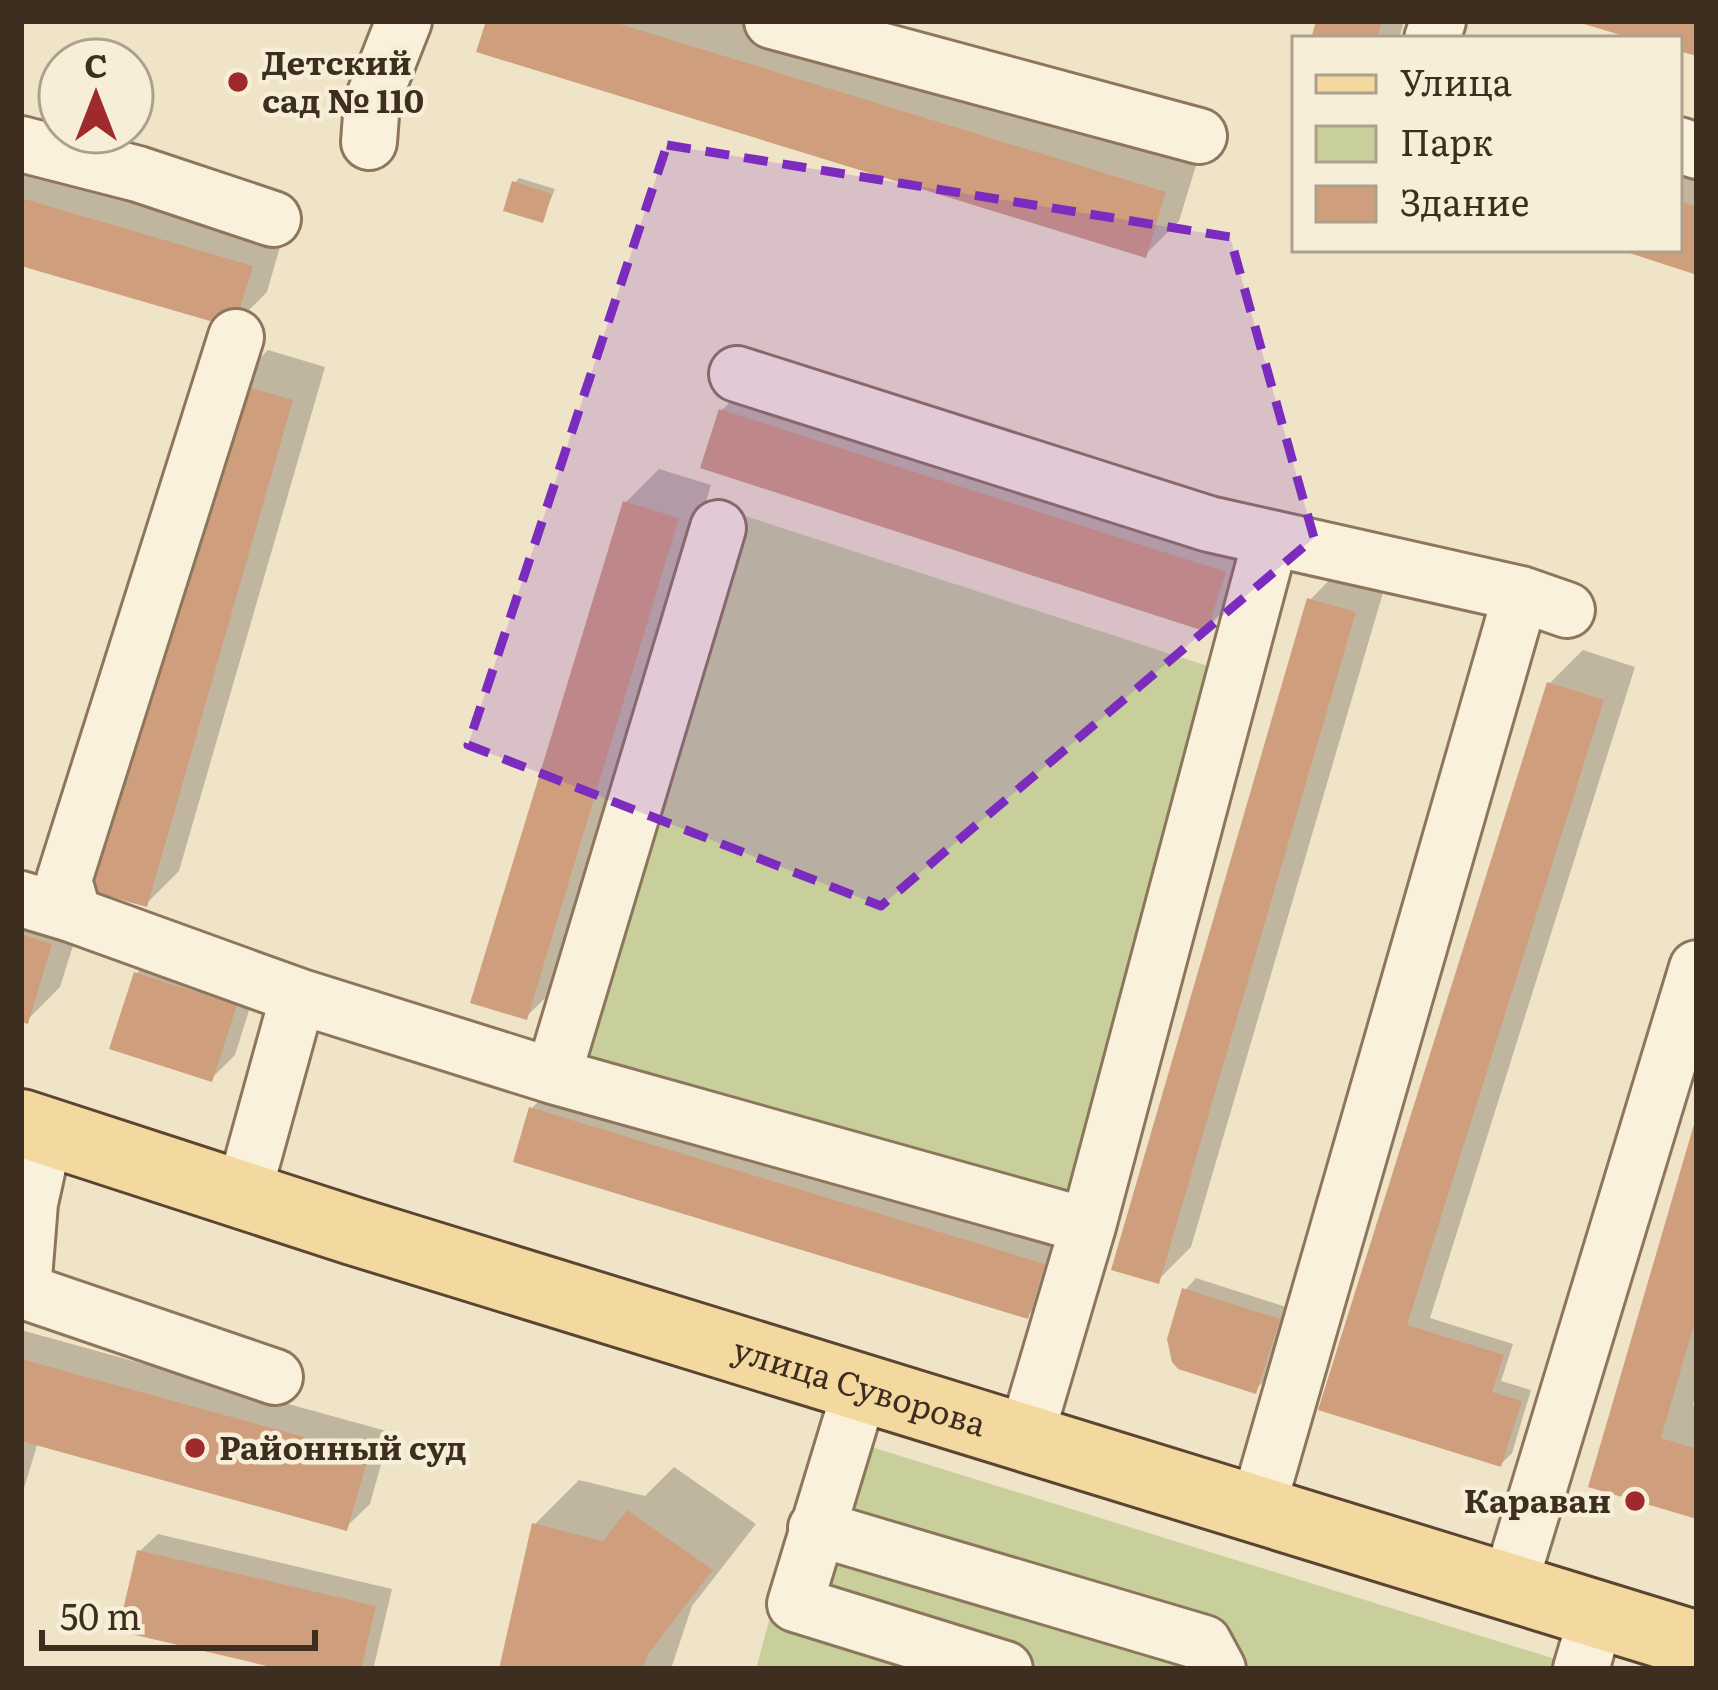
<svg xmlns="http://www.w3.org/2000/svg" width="1718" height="1690" viewBox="0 0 1718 1690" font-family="Literata,serif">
	<rect width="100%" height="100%" fill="#f0e4c8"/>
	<path fill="#c9cf9b" d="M733,512L1223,671L1080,1214L575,1068Z
		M820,1431L1568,1663L1566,1669H756Z"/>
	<path fill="#0003" d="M489,21H750L1198,159L1179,221L1145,255Z
		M1319,21H1404L1399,39H1314Z
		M21,156L284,233L267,292L234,325L21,263Z
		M1679,158L1697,163V272L1627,249H1679Z
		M519,178L555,189L542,220L514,183Z
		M268,350L325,367L179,871L146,904L234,384Z
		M755,377L1258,539L1240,595L1206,628L721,411Z
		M659,469L711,485L560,983L526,1017L625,503Z
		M1343,566L1387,579L1191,1247L1158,1280L1310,600Z
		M1583,650L1635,667L1430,1318L1513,1344L1501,1381L1531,1390L1512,1453L1501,1464L1322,1408L1549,684Z
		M21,891L84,911L60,987L27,1020L21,1019Z
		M160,950L258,982L235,1055L212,1078L136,974Z
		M565,1075L1076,1231L1061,1282L1027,1316L532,1108Z
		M1697,1121V1389L1693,1405L1697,1406V1516L1592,1485Z
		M1196,1278L1289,1308L1266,1379L1255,1390L1185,1290Z
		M21,1330L390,1432L370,1504L346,1527L38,1442L21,1498Z
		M674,1467L756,1524L692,1606L671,1669H502L534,1525L579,1480L645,1496Z
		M158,1534L392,1589L374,1666L293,1669L140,1551Z"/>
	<path fill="#cf9f7d" d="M486,21H610L1166,192L1146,258L476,52Z
		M1316,21H1382L1377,39H1311Z
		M1574,21H1697V56L1679,51V39H1634Z
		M512,181L552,194L543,223L503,211Z
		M21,198L253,266L234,328L21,266Z
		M1679,201L1697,207V275L1620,250L1679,249Z
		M232,382L293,400L147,907L85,890Z
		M719,409L1226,572L1207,632L700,468Z
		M623,501L679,518L527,1020L470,1003Z
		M1307,598L1356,612L1159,1284L1111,1270Z
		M1547,682L1604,700L1407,1325L1504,1355L1492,1392L1522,1401L1501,1467L1318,1410Z
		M21,934L52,944L28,1024L21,1022Z
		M134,972L237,1005L212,1082L109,1049Z
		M529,1107L1045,1264L1028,1319L513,1162Z
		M1697,1114V1314L1661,1438L1697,1449V1519L1588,1487Z
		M1182,1288L1280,1319L1256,1394L1178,1369L1172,1362L1167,1339Z
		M21,1359L369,1455L347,1531L21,1441Z
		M627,1510L713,1570L648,1654L643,1669H499L532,1523L603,1541Z
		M137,1550L376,1606L361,1669H280L118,1631Z"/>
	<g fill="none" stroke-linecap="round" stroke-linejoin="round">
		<g stroke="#8d765c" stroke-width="60">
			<path id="minor" d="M772,21L1199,136
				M1432,39L1438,21
				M369,142L372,102L404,21
				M21,144L138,174L273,219
				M1679,145L1697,151
				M737,374L1209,524L1521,594L1567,610
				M21,899L74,915L64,880L236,337
				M74,915L298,996L553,1076L1088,1226
				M553,1076L718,528
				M46,1131L30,1203L23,1291L275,1377
				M243,1195L298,996
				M861,1387L795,1604L1005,1669
				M1025,1439L1088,1226L1271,538
				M1257,1510L1521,594
				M816,1528L1204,1643L1218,1669
				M1509,1587L1697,968
				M1581,1669L1597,1615"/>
		</g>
		<g stroke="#5b4430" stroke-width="72">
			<g id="major">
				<path id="s1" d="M21,1123L353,1231L1697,1645"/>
			</g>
		</g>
		<use href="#minor" stroke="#faf1dc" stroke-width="54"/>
		<use href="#major" stroke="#f3d9a0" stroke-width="66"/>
	</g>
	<path fill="#7b2cbf" fill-opacity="0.2" stroke="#7b2cbf" stroke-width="9" stroke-dasharray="24 15" stroke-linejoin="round" d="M667,145L1230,237L1314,538L881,906L468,745Z"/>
	<g fill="#9e2a2b" stroke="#f7eed8" stroke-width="4.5">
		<circle cx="238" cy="82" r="12"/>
		<circle cx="195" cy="1448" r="12"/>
		<circle cx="1635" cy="1501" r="12"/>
	</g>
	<g text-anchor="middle" stroke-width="9" stroke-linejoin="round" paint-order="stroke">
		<g font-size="33" font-weight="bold" fill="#3d2e20" stroke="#f7eed8" text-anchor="start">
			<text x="262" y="75">Детский<tspan x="262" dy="38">сад № 110</tspan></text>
			<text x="219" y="1460">Районный суд</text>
			<text x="1611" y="1513" text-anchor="end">Караван</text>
		</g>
		<g font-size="33" fill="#3d2e20" stroke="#f7eed8">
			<text dy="12" stroke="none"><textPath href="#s1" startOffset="879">улица Суворова</textPath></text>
		</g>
	</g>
	<rect width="1718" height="1690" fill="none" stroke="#3d2e20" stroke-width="48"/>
	<rect x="1292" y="36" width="390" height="216" fill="#f7eed8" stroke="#ada18e" stroke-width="3"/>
	<rect x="1316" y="75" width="60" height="18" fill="#f3d9a0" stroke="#ada18e" stroke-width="3"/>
	<text x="1400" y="96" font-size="36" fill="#3d2e20">Улица</text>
	<rect x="1316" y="126" width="60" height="36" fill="#c9cf9b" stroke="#ada18e" stroke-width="3"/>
	<text x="1400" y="156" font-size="36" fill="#3d2e20">Парк</text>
	<rect x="1316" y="186" width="60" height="36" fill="#cf9f7d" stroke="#ada18e" stroke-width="3"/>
	<text x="1400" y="216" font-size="36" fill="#3d2e20">Здание</text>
	<g transform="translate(96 96)"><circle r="57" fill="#f7eed8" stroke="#ada18e" stroke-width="3"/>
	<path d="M0-9L21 45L0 30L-21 45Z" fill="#9e2a2b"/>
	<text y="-18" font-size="33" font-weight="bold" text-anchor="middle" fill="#3d2e20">С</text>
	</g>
	<path d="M42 1630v18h273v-18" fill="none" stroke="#3d2e20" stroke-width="6"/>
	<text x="60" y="1630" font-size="36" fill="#3d2e20" stroke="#f7eed8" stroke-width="9" paint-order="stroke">50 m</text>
</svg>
